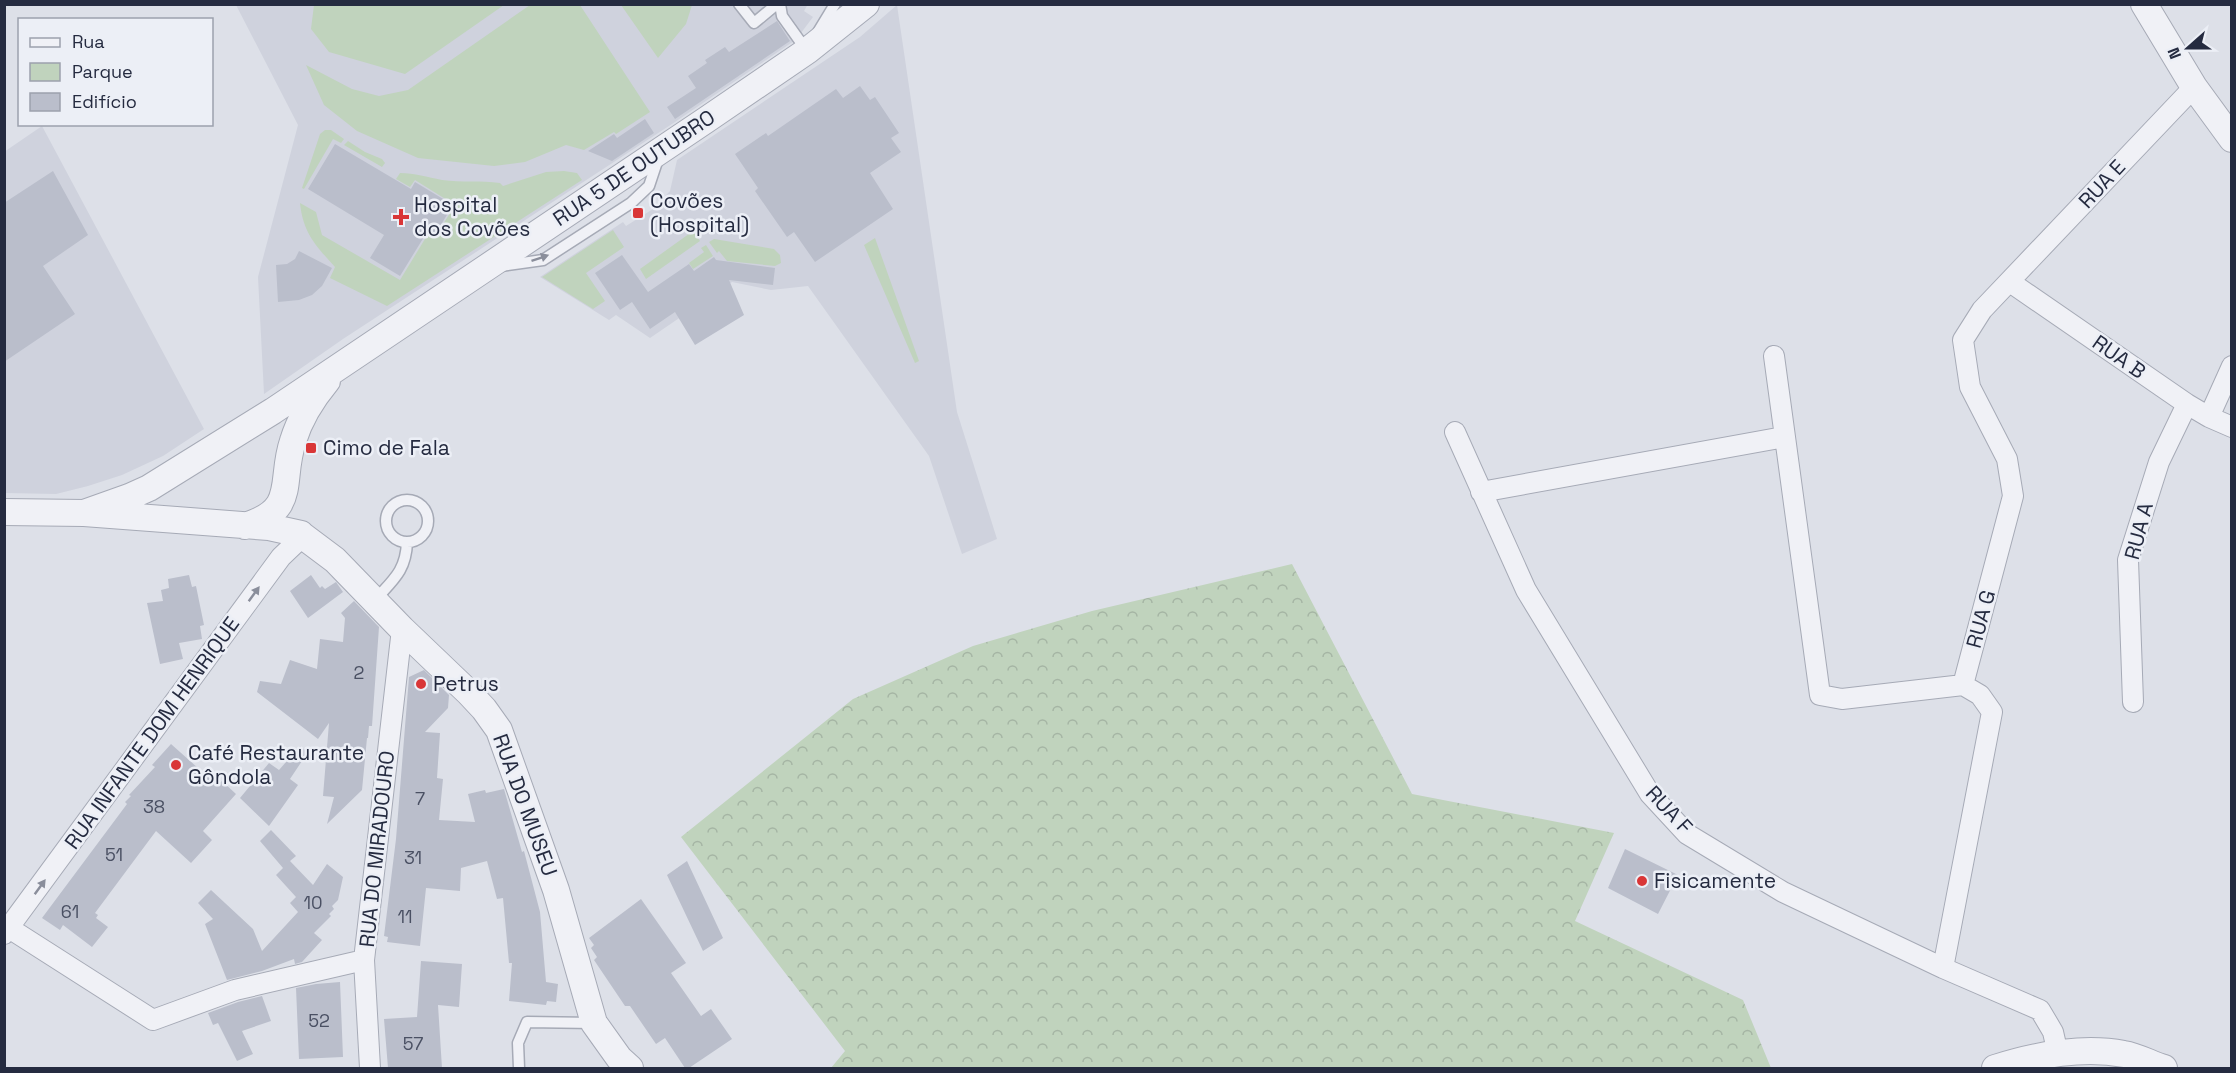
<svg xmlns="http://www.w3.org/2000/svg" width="2236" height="1073" viewBox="0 0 2236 1073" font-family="'Space Grotesk',sans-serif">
	<defs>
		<pattern id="forest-crowns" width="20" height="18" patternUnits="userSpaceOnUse" patternTransform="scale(1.5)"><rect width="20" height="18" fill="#c0d3bd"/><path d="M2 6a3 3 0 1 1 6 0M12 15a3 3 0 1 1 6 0" fill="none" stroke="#a5b5a4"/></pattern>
	</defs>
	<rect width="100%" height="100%" fill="#dde0e8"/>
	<path fill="#cfd2dd" d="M808,4L804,11L813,17L801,33L793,39L794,41L675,122L343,339L264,394L258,277L298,125L236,5Z
		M897,5L957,412L997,539L962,554L929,456L808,286L771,290L732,282L650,338L616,315L609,320L540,277L623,222L626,226L653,209L670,191L677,160L860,37Z
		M42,126L204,429L163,456L122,475L88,486L56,494L5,493L4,152Z"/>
	<path fill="#c0d3bd" d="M314,5V4L504,5L405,74L329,52L311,29Z
		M530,5H580L650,112L616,134L614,132L584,150L566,145L525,162L494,166L418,158L357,131L324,105L306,65L352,89L379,96L408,90Z
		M621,5H692L686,24L658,58Z
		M325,130H331L344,139L341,143L333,139L304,189L302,188L320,134Z
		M348,141L365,152L382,159L385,163L382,167L344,145Z
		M564,171L577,173L582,180L387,306L330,278L335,267C316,246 303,233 300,203L316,212L322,235L400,280L428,234L435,237L455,205L415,180L410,187L396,179L400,173C415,173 427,177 442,180C462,183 481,180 500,183L503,186L546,172Z
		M613,230L624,247L586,273L605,301L593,309L542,277Z
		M693,231L700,241L646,279L640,269Z
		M875,238L919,361L915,363L864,245Z
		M714,239L774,249L780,255L781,263L775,266L727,261L719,251L717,253L709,242Z
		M706,245L713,256L693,269L689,263L704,252L701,248Z"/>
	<path fill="url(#forest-crowns)" d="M1292,564L1412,794L1614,833L1575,921L1743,1000L1771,1068H831L845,1051L681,837L853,699L973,646L1092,611Z"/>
	<path fill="#babecb" d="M777,21L790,41L675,119L667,107L696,88L688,76L707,63L705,60L725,47L729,52Z
		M860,86L870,100L875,97L899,133L891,138L901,152L870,173L893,209L815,262L794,232L787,237L755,191L758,188L735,154L766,133L768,136L836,89L843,98Z
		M645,119L654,133L612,161L588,151L614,134L617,138Z
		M335,144L411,189L415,182L453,205L434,236L427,232L400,276L370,258L384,235L308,189Z
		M53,171L88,235L43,266L75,314L4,362V203Z
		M299,251L332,268L322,286L312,295L299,300L278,302L276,265L287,264L295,259Z
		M622,255L648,292L689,264L694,271L714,257L716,260L775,268L773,285L729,280L744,315L695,345L675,312L650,329L632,302L620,310L595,273Z
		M189,575L192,587L196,586L204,625L200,626L202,639L179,643L183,659L160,664L147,603L163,601L161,590L169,588L168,579Z
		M311,575L320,588L322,586L325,589L336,582L343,592L308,618L290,591Z
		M354,601L379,627L372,726H369L368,738H367L362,790L327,824L334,797L323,796L329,723L318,739L257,692L260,681L281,684L290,660L317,669L320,639L343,642L345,618L341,613Z
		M424,670L449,695L448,708L425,732L440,733L437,778L443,779L439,820L475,822L468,794L485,790L486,793L504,789L522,852L524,851L540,912L546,982L558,984L556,1002L547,1001L546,1005L509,1001L512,963H509L503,898L497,899L487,861L461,868L460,891L426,888L420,946L387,942L388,937L384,936L396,839L409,677Z
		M171,744L217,785L222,781L236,794L203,831L212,840L191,863L156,831L95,913L98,915L96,918L108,927L92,947L63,925L60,930L42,918L127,804L125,802L131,796L129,795L155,767L152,765Z
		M300,746L308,752L290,779L298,785L269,826L240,798L269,763L279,770Z
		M271,830L296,856L290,861L313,885L327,864L343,877L338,900L332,906L334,909L329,914L331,916L314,933L322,940L302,962L295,964L294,959L262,971L227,980L205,924L213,919L198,903L211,890L253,929L262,951L298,912L290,903L296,897L276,875L283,868L260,841Z
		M1625,849L1678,875L1658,914L1608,888Z
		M687,861L723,938L703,951L667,875Z
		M641,899L686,963L671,973L701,1016L711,1009L732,1039L689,1068H685L665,1038L656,1044L630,1006H625L594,960L597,957L591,948L594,945L589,938Z
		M421,961L462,964L459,1007L438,1005L442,1068H388L384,1019L417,1017Z
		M340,982L343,1057L299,1059L296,988L316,984Z
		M262,996L271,1021L242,1031L253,1054L237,1061L218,1023L213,1025L208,1013L238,1002Z"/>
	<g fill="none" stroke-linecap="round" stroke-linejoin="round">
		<g stroke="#a6aab6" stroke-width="13">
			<path id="service" d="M739,4L754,23L777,4
				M780,4L782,16L807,51
				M818,32L835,4
				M501,266L543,260L631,203L649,186L658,159
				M386 521a21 21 0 1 1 42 0a21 21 0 1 1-42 0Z
				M375,600C393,580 406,571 407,542
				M519,1068L518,1043L527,1022L594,1023"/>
		</g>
		<g stroke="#a6aab6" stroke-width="22">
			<path id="minor" d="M2010,282L2187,404L2209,417L2232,427
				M1774,356L1820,695L1842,699L1963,685
				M2209,417L2232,366
				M1455,432L1526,590L1650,794L1687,834L1783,892L1943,968L2040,1010L2053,1032L2058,1054
				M1481,492L1784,437
				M1963,685L2013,496L2007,459L1970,387L1963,340L1982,310L2194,87
				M2133,702L2128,560L2159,462L2187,404
				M9,928L153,1020L235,990L364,960
				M4,934L281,557L303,536L301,534
				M1943,968L1992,712L1980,695L1963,685
				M370,1068L364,960L402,629"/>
		</g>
		<g stroke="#a6aab6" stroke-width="28">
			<path id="tertiary" d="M2144,4L2194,87L2232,139
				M4,512L84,513L269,527L301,534
				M84,513L129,497L149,488L273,411L706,120L807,51L866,4
				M245,526C299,509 279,482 293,441C300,418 312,399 327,381
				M303,536L335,560L402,629L469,693L484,709L499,730L556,890L594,1023L619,1058L630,1068
				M1995,1068C2036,1055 2081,1046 2124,1054C2137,1056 2151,1064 2164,1068"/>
		</g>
		<use href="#service" stroke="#f0f1f6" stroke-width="10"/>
		<use href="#minor" stroke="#f0f1f6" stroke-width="20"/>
		<use href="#tertiary" stroke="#f0f1f6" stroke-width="26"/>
	</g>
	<defs><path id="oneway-solid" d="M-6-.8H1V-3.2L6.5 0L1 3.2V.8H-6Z" transform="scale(1.5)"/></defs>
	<g fill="#8a8e9b">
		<use href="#oneway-solid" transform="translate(540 258) rotate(-19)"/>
		<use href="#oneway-solid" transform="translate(254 594) rotate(-54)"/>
		<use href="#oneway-solid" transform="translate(40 887) rotate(-54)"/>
	</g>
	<g fill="#d93637" stroke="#eceff6" stroke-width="2">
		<rect x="632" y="207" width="12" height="12" rx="3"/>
		<path d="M398 208h6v6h6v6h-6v6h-6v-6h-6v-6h6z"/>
		<rect x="305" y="442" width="12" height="12" rx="3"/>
		<circle cx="421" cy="684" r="6"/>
		<circle cx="176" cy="765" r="6"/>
		<circle cx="1642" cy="881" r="6"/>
	</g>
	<g text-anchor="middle" stroke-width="5" stroke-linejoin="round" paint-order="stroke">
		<g font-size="18" fill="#4a5063">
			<text x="359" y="679">2</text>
			<text x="420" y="805">7</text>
			<text x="154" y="813">38</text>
			<text x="114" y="861">51</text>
			<text x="413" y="864">31</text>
			<text x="313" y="909">10</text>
			<text x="70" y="918">61</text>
			<text x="405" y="923">11</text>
			<text x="319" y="1027">52</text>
			<text x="413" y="1050">57</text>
		</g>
		<g font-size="21" fill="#252b40" stroke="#eceff6">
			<text transform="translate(634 168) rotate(-34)" y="7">RUA 5 DE OUTUBRO</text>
			<text transform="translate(2102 184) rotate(-47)" y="7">RUA E</text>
			<text transform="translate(2119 357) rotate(35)" y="7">RUA B</text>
			<text transform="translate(2139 531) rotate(-75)" y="7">RUA A</text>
			<text transform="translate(1981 619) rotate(-75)" y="7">RUA G</text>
			<text transform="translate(152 733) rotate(-54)" y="7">RUA INFANTE DOM HENRIQUE</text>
			<text transform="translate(525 805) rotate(70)" y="7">RUA DO MUSEU</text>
			<text transform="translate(1669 810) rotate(47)" y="7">RUA F</text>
			<text transform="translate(377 849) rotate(-84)" y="7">RUA DO MIRADOURO</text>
		</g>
		<g font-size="21" fill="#252b40" stroke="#eceff6" text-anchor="start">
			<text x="650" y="208">Covões<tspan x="650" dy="24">(Hospital)</tspan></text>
			<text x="414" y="212">Hospital<tspan x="414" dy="24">dos Covões</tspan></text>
			<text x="323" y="455">Cimo de Fala</text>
			<text x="433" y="691">Petrus</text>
			<text x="188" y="760">Café Restaurante<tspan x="188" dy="24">Gôndola</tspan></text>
			<text x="1654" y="888">Fisicamente</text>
		</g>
	</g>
	<rect width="2236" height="1073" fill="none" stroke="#252b40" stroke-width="12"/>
	<rect x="18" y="18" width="195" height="108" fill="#eceff6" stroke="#9ca1ad" stroke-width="1.5"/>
	<rect x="30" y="38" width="30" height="9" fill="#f0f1f6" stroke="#9ca1ad" stroke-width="1.5"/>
	<text x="72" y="48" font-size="18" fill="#252b40">Rua</text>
	<rect x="30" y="63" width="30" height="18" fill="#c0d3bd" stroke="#9ca1ad" stroke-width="1.5"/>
	<text x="72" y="78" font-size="18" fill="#252b40">Parque</text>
	<rect x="30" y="93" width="30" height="18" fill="#babecb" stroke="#9ca1ad" stroke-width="1.5"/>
	<text x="72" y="108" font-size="18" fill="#252b40">Edifício</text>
	<g transform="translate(2188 48) rotate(249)" stroke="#eceff6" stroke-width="4.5" paint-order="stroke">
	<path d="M0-4.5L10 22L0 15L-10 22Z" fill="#252b40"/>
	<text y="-9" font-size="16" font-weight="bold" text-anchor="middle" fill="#252b40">N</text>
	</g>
</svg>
